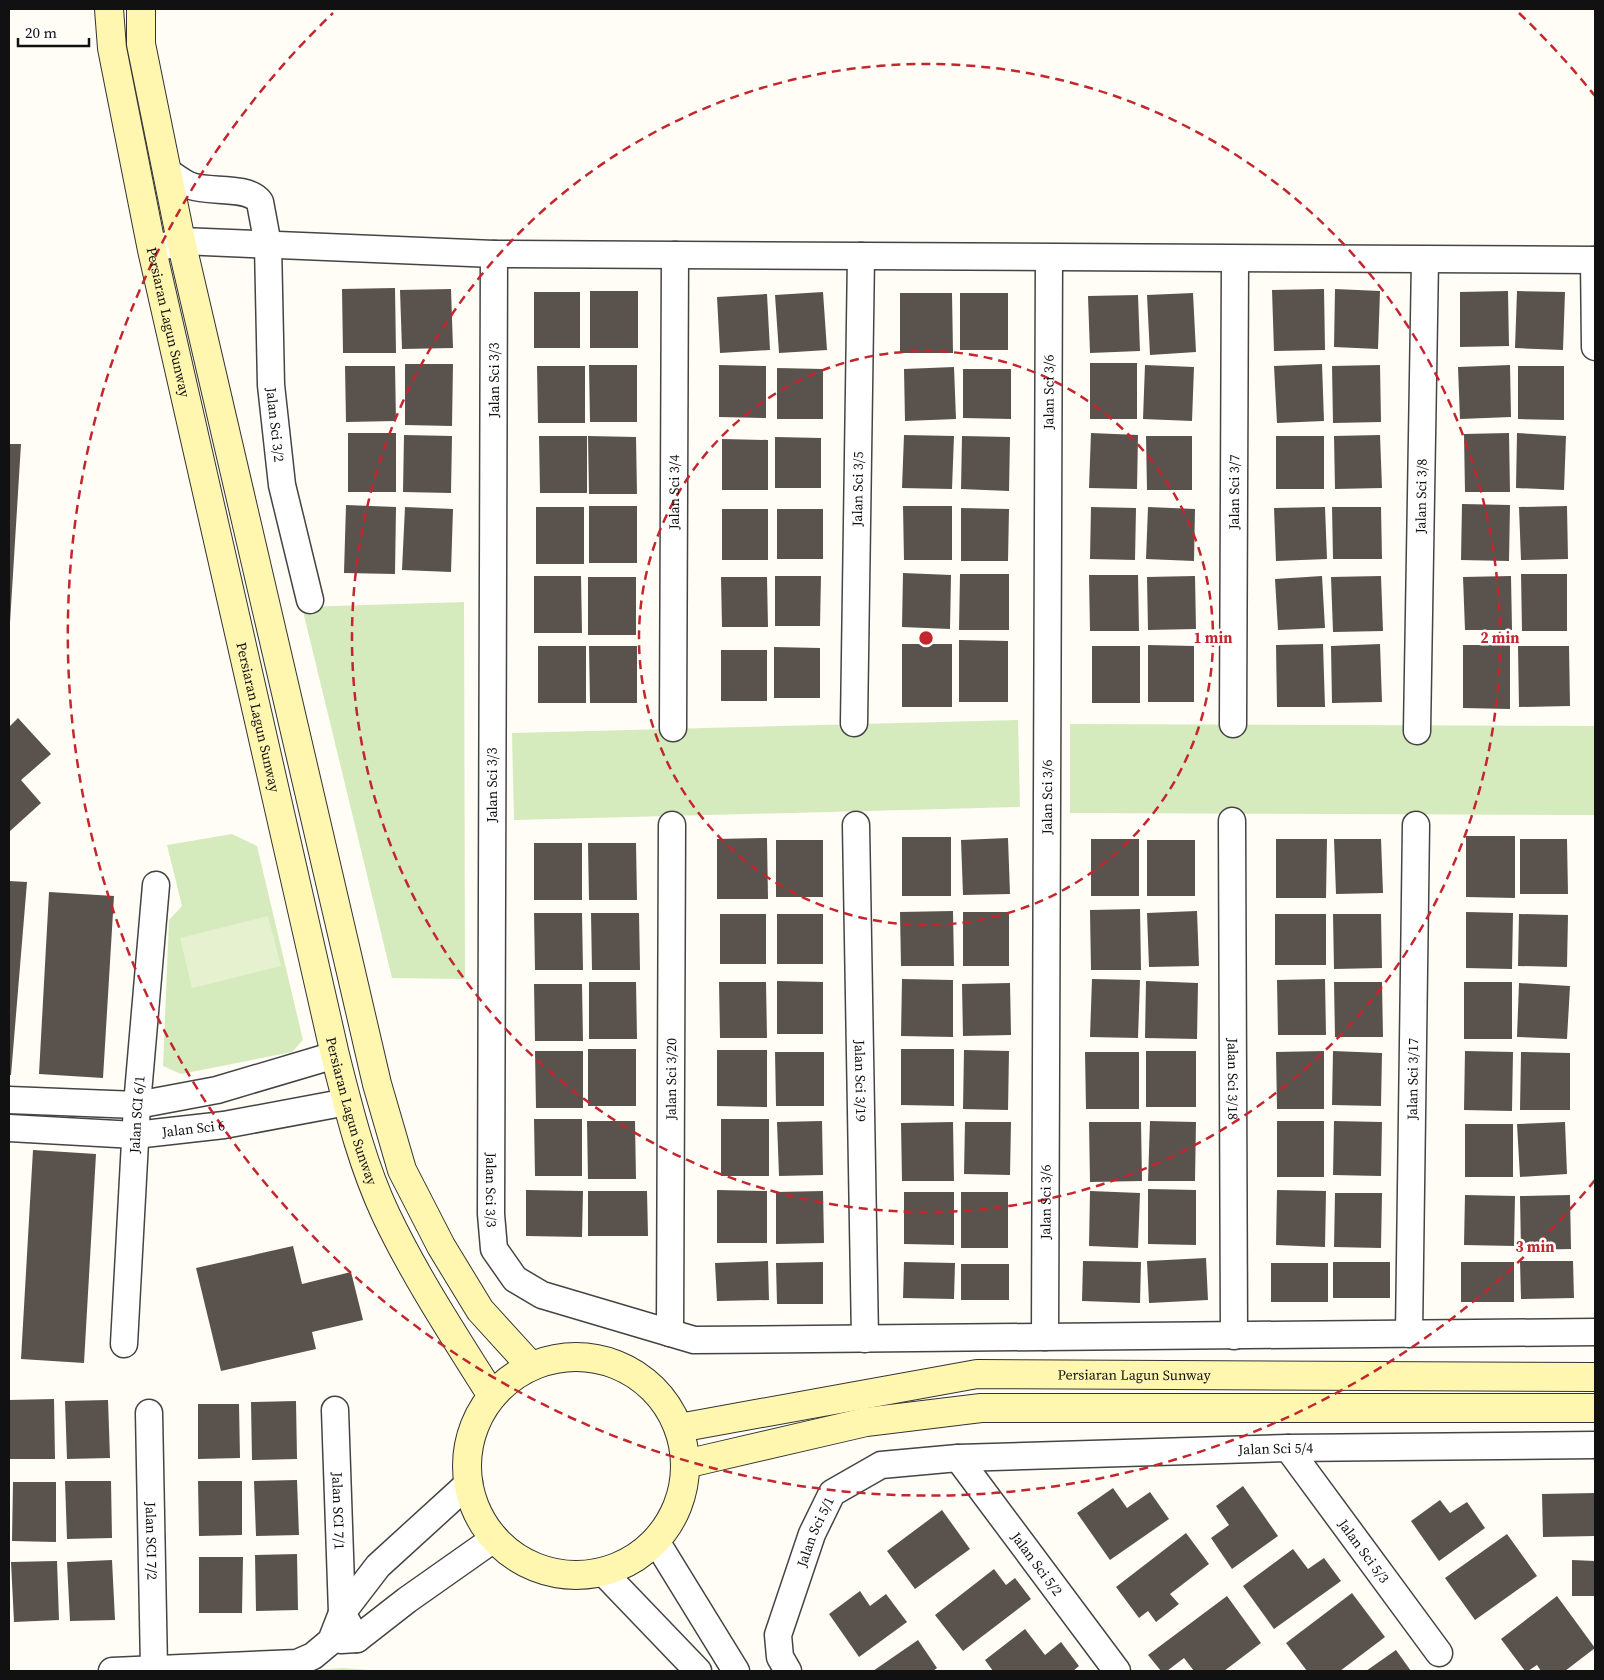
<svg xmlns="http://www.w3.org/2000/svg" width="1604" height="1680" viewBox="0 0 1604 1680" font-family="'Source Serif 4',serif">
	<rect width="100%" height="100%" fill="#fffdf5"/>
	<path fill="#d5ebbd" d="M464,602L465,979L392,978L302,607Z
		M1018,720L1020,807L514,820L512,733Z
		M1070,724L1595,726V815L1070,813Z
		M232,834L257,846L303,1040L292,1052L181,1074L163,1066L169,920L182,906L167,845Z
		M343,1668L384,1671H296Z"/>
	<path fill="#e6f2cf" d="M268,916L281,966L192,988L180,938Z"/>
	<path fill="#5a524d" d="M395,288L396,353H343L342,289Z
		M451,289L453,348L402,349L400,290Z
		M1324,289L1325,350L1274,351L1272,290Z
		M1335,289L1380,291L1378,349L1334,347Z
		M590,291H638V348H590Z
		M1508,291L1509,346L1460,347V292Z
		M1517,291L1565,292L1563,350L1515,348Z
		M534,292H580V348H534Z
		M823,292L827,350L779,353L775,295Z
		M900,293H952L953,353H900Z
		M960,293H1008V350H960Z
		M1193,293L1196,352L1150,355L1147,295Z
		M767,294L770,350L720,353L717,297Z
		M1138,295L1140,351L1090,353L1088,296Z
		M1090,363H1137V419H1090Z
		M405,364H453L452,426L405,425Z
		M1322,364L1324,421L1277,423L1274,366Z
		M589,365H637V422H590Z
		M719,365L766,366V418L719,417Z
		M1145,365L1194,367L1192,421L1143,419Z
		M1380,365L1381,422L1333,423L1332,366Z
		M1510,365L1511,417L1460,419L1458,367Z
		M345,366H395L396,421L346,422Z
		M537,366H585V423H538Z
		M1518,366H1564V420L1518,419Z
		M954,367L956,419L905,421L904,369Z
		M777,368L823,369V419H777Z
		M963,369H1011V419L963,418Z
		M348,433H396V492H348Z
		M1091,433L1138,435L1137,489L1089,488Z
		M1509,433L1510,492H1465L1464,434Z
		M1517,433L1566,436L1564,490L1516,488Z
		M404,435L452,436L451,493L403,492Z
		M904,435L954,436L952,489L902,488Z
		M1380,435L1382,488L1335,489L1334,436Z
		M539,436H587V493H540Z
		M588,436L636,437L637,494H589Z
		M962,436L1010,437L1009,491L961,489Z
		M1146,436H1192V490H1147Z
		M1276,436H1324V489H1276Z
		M775,437L821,438V488H775Z
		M722,439L768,440V490H722Z
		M9,444H21L10,623H9Z
		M1462,504L1510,505L1509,561L1461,560Z
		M346,505L396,507L395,574L344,573Z
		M589,506H637V563H589Z
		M903,506H952V560H904Z
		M1567,506L1568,559L1521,560L1519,507Z
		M405,507L453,509L451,572L402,570Z
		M536,507H584V564H536Z
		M1091,507L1136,508L1135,560L1090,559Z
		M1148,507L1195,509L1194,561L1146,559Z
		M1325,507L1327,559L1276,561L1274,508Z
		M1332,507H1381L1382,559H1333Z
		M961,508L1009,509L1008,561H961Z
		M722,509H768V560H722Z
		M777,509H823V559H777Z
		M903,573L951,575L950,629L902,627Z
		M960,574H1009V630H959Z
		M1521,574H1567V631H1522Z
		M1089,575H1138L1139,631H1090Z
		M534,576H581L582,633H534Z
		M775,576H821L820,626H775Z
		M1195,576L1196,629L1148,630L1147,577Z
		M1322,576L1325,628L1278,630L1275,579Z
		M1381,576L1383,631L1333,632L1331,577Z
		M1511,576L1512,630H1465L1463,577Z
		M588,577H636V635H588Z
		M721,577H767L768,627H722Z
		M959,640L1008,641V702H959Z
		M902,644H952V707H902Z
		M1323,644L1325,707H1277L1276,645Z
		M1380,644L1382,702L1332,703L1331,646Z
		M1148,645L1194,646V702H1148Z
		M1463,645H1510V709L1463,708Z
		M538,646H586V703H538Z
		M589,646H637V703H590Z
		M1092,646H1140V703H1092Z
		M1518,646H1569L1570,706L1519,707Z
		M774,647L820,648V698H774Z
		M721,650H767V701H721Z
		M18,718L51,754L21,780L41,803L9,832V727Z
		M1466,836H1515V898L1466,897Z
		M902,837H951V896H902Z
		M767,838L768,899H717V839Z
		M1008,838L1010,894L963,895L961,840Z
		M1091,839H1139V896H1091Z
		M1276,839H1327L1326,898H1276Z
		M1334,839H1381L1383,893L1336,894Z
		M1520,839H1567L1568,894H1520Z
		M776,840H823V897H776Z
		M1147,840H1195V896H1147Z
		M534,843H582V900H534Z
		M588,843H636L637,900H589Z
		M9,881L27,882L11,1075H9Z
		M49,892L114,896L103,1078L39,1074Z
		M1140,909L1141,970H1091L1090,910Z
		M953,911L954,966H901L900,912Z
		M1197,911L1199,966L1149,967L1147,913Z
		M963,912H1009V966H963Z
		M1466,912L1513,913L1512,969L1466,968Z
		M534,913H582L583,970H535Z
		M591,913H639L640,970H592Z
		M720,914H766V964H720Z
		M777,914H823V964H777Z
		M1275,914H1326V965H1275Z
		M1333,914H1381L1382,968L1334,969Z
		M1519,914L1568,915L1567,967L1518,966Z
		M902,979L953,980V1037L901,1036Z
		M1092,979L1140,980L1138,1038L1090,1037Z
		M1325,979L1326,1035H1278L1277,980Z
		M777,981L823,982V1034H777Z
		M1146,981L1198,983L1197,1039L1145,1038Z
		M589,982H636L637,1039H589Z
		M719,982H766L767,1038H720Z
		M1334,982H1382L1383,1037H1335Z
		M1464,982H1512V1039H1464Z
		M1010,983L1011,1035L963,1036L962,984Z
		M1519,983L1570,986L1567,1039L1517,1037Z
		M534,984H582L583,1041H535Z
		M588,1049H636V1106H588Z
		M901,1049H954V1106L901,1105Z
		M717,1050H767V1107L717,1106Z
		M964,1050L1009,1051L1008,1110L963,1109Z
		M535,1051H583V1108H536Z
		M1146,1051H1196V1107H1146Z
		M1324,1051V1109H1277L1276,1052Z
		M1333,1051L1382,1053L1381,1106L1332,1105Z
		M1465,1051L1513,1052L1512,1111L1464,1110Z
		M775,1052H824V1106H776Z
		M1085,1052H1139V1109H1086Z
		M1521,1052L1570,1053V1110H1520Z
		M534,1119H582V1176H535Z
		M721,1119H769V1176H721Z
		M587,1121H635L636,1179H588Z
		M822,1121L823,1175L779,1176L777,1122Z
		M1150,1121L1196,1122L1195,1181H1148Z
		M1277,1121H1324V1177H1277Z
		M1334,1121L1382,1122L1381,1176L1333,1175Z
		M953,1122L954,1181H902L901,1123Z
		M965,1122H1011L1010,1175L964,1174Z
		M1089,1122H1141L1142,1181L1090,1182Z
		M1565,1122L1567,1174L1520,1177L1517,1124Z
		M1465,1124H1513V1177H1465Z
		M33,1150L96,1154L84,1363L21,1359Z
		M1148,1189L1196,1190V1245L1148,1244Z
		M526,1190L583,1191L582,1237L526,1236Z
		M717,1190L767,1191V1243H717Z
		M1277,1190L1326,1191L1325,1247L1276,1245Z
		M588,1191H647L648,1236H588Z
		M823,1191L824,1243L776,1244V1192Z
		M1090,1191L1140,1193L1138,1248L1089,1246Z
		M904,1192H954V1245L904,1244Z
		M961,1192H1008V1248H961Z
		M1335,1193H1382L1381,1248L1334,1247Z
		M1465,1195L1515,1196L1514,1246L1464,1245Z
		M1570,1195L1571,1249L1521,1250L1520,1196Z
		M293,1246L302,1284L351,1272L363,1320L312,1332L316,1349L221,1371L196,1268Z
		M1206,1258L1208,1300L1149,1303L1147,1261Z
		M768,1261L769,1300L717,1301L715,1263Z
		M1083,1261L1141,1262L1140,1303L1082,1301Z
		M1520,1261H1573L1574,1298L1521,1299Z
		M823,1262V1304H777L776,1263Z
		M904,1262L955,1263L954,1299L903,1298Z
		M1333,1262H1390V1298H1333Z
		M1461,1262H1514V1302H1461Z
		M1271,1263H1328V1302H1271Z
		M961,1264H1009V1300H961Z
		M54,1399L55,1459H10L9,1400Z
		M108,1400L110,1458L67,1459L65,1401Z
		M296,1401L297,1459L252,1460L251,1402Z
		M198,1404H239L240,1458L198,1459Z
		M297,1480L299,1535L256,1536L254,1481Z
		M65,1481H111L112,1538L67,1539Z
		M198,1481H242V1535L199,1536Z
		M13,1482H56V1542L12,1541Z
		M1243,1486L1278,1536L1232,1569L1211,1538L1229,1525L1216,1506Z
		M1113,1488L1127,1508L1150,1492L1169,1519L1110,1560L1077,1513Z
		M1595,1493V1536L1543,1537L1542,1494Z
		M1440,1500L1450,1513L1467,1502L1485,1528L1439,1561L1411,1521Z
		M942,1510L970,1549L915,1589L887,1551Z
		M1186,1533L1209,1564L1170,1594L1179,1604L1156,1622L1148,1611L1139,1618L1116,1587Z
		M1507,1534L1537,1576L1475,1620L1445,1578Z
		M1293,1549L1308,1569L1324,1558L1341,1581L1274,1629L1243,1586Z
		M297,1554L298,1610L256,1611L255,1555Z
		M199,1557H243L242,1613H199Z
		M112,1560L115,1620L70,1621L67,1562Z
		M1572,1560L1595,1561V1596H1572Z
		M57,1561L59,1620L14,1622L11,1562Z
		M994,1569L1006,1585L1015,1578L1031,1599L963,1651L935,1615Z
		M860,1591L870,1606L886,1594L907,1622L859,1657L829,1614Z
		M1352,1593L1385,1637L1340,1671H1307L1286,1643Z
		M1227,1596L1261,1643L1224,1671H1194L1184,1658L1167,1671H1161L1148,1655Z
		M1557,1596L1595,1648L1565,1671H1541L1537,1665L1528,1671H1525L1501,1639Z
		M1025,1629L1045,1655L1061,1642L1079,1666L1073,1671H993L985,1660Z
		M918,1640L937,1668L933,1671H873Z
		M1396,1650L1411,1671H1366Z"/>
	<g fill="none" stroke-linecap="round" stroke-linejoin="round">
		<g stroke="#444" stroke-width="29">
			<g id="street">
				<path id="s1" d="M167,172C175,176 183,183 191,186C210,193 248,185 260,202L268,245L271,385L282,485L310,600"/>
				<path d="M152,250L181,241L494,254L1595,260"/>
				<path id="s2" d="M494,254L491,1214L494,1249L515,1279L542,1295L694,1340L1595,1332"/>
				<path d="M1594,260L1595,347"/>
				<path id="s3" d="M854,723L861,256"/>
				<path id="s4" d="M1233,724L1235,259"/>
				<path id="s5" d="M673,728L675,255"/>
				<path id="s6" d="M1417,731L1425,260"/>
				<path id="s7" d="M1232,821L1234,1336"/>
				<path id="s8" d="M856,825L865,1339"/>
				<path d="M9,1100L137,1105L217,1090L335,1055"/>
				<path id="s9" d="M9,1128L135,1135L224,1125L347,1102"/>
				<path id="s10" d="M670,1333L672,825"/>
				<path id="s11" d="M1409,1334L1416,825"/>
				<path id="s12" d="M1045,1337L1049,258"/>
				<path id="s13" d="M124,1344L137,1105L156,885"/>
				<path id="s14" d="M335,1410L342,1613L357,1639"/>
				<path id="s15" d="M149,1413L154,1668"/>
				<path id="s16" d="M1288,1448L1439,1653"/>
				<path id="s17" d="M958,1458L1117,1671"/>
				<path d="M656,1541L736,1671"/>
				<path d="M603,1572L698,1671"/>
				<path d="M341,1640L357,1639L407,1600L495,1538"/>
				<path d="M112,1671L297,1663L313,1656L331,1641L342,1613L378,1566L469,1483"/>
				<path id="s18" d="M788,1671L780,1657L778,1635L812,1534L832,1493L881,1465L958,1458L1288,1448L1595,1445"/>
			</g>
		</g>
		<g stroke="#333" stroke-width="30">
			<g id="secondary">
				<path id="s19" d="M109,9L112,48L152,250L335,1055C349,1110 362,1164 386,1215C416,1278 455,1337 492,1396"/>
				<path d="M141,9V44L181,241L377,1084L402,1170L441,1246L480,1310L531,1366"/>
				<circle cx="576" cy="1466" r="109"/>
				<path id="s20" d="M679,1428L977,1374L1595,1377"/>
				<path d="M685,1464L866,1422L981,1408H1595"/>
			</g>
		</g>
		<use href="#street" stroke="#fff" stroke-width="26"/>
		<use href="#secondary" stroke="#fff6b0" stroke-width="28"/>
	</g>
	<g fill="none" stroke="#c4262e" stroke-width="2.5" stroke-dasharray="9 6">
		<circle cx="926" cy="638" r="287"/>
		<circle cx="926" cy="638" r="574"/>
		<path d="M1595 1180A861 861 0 1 1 333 13M1519 13A861 861 0 0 1 1595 96"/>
	</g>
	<g text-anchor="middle" stroke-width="5" stroke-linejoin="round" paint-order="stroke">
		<g font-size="14" fill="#111" stroke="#fff">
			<text dy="5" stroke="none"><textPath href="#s19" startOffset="319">Persiaran Lagun Sunway</textPath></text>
			<text transform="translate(494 380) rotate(-90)" y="5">Jalan Sci 3/3</text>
			<text dy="5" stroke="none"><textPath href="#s12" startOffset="945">Jalan Sci 3/6</textPath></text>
			<text dy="5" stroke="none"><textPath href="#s1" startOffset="324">Jalan Sci 3/2</textPath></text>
			<text dy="5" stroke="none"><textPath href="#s3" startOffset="234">Jalan Sci 3/5</textPath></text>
			<text dy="5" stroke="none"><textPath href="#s5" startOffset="236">Jalan Sci 3/4</textPath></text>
			<text dy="5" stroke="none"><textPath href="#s4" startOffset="232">Jalan Sci 3/7</textPath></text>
			<text dy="5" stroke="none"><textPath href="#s6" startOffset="235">Jalan Sci 3/8</textPath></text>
			<text dy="5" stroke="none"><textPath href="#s19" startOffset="724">Persiaran Lagun Sunway</textPath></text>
			<text transform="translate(492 785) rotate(-90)" y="5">Jalan Sci 3/3</text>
			<text dy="5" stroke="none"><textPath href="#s12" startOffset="540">Jalan Sci 3/6</textPath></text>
			<text dy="5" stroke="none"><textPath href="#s10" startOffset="254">Jalan Sci 3/20</textPath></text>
			<text dy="5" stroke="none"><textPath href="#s7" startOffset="258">Jalan Sci 3/18</textPath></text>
			<text dy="5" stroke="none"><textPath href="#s11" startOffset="255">Jalan Sci 3/17</textPath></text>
			<text dy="5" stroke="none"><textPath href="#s8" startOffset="256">Jalan Sci 3/19</textPath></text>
			<text dy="5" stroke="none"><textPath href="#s19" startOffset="1129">Persiaran Lagun Sunway</textPath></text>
			<text dy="5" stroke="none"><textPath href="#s13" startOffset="230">Jalan SCI 6/1</textPath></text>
			<text dy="5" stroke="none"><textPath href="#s9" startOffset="185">Jalan Sci 6</textPath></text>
			<text dy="5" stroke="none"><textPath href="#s2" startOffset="936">Jalan Sci 3/3</textPath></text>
			<text dy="5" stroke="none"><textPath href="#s12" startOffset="135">Jalan Sci 3/6</textPath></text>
			<text dy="5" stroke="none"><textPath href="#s20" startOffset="460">Persiaran Lagun Sunway</textPath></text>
			<text dy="5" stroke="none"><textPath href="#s18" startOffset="642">Jalan Sci 5/4</textPath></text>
			<text dy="5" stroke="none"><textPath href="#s14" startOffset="101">Jalan SCI 7/1</textPath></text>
			<text dy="5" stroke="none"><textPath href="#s18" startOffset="148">Jalan Sci 5/1</textPath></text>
			<text dy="5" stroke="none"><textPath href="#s15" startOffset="128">Jalan SCI 7/2</textPath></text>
			<text dy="5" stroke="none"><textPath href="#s16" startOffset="128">Jalan Sci 5/3</textPath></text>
			<text dy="5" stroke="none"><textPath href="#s17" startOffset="132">Jalan Sci 5/2</textPath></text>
		</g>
	</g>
	<circle cx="926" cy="638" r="8" fill="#c4262e" stroke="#fff" stroke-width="2.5"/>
	<g font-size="15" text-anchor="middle" font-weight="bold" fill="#c4262e" stroke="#fff" stroke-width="5" stroke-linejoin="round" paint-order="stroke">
		<text x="1213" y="643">1 min</text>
		<text x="1500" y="643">2 min</text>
		<text x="1535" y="1252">3 min</text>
	</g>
	<rect width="1604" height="1680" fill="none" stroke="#111111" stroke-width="20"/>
	<path d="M18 38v8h71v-8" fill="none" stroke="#111111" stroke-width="2.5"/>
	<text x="25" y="38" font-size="15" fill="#111111" stroke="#ffffff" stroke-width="4" paint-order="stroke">20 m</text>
</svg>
